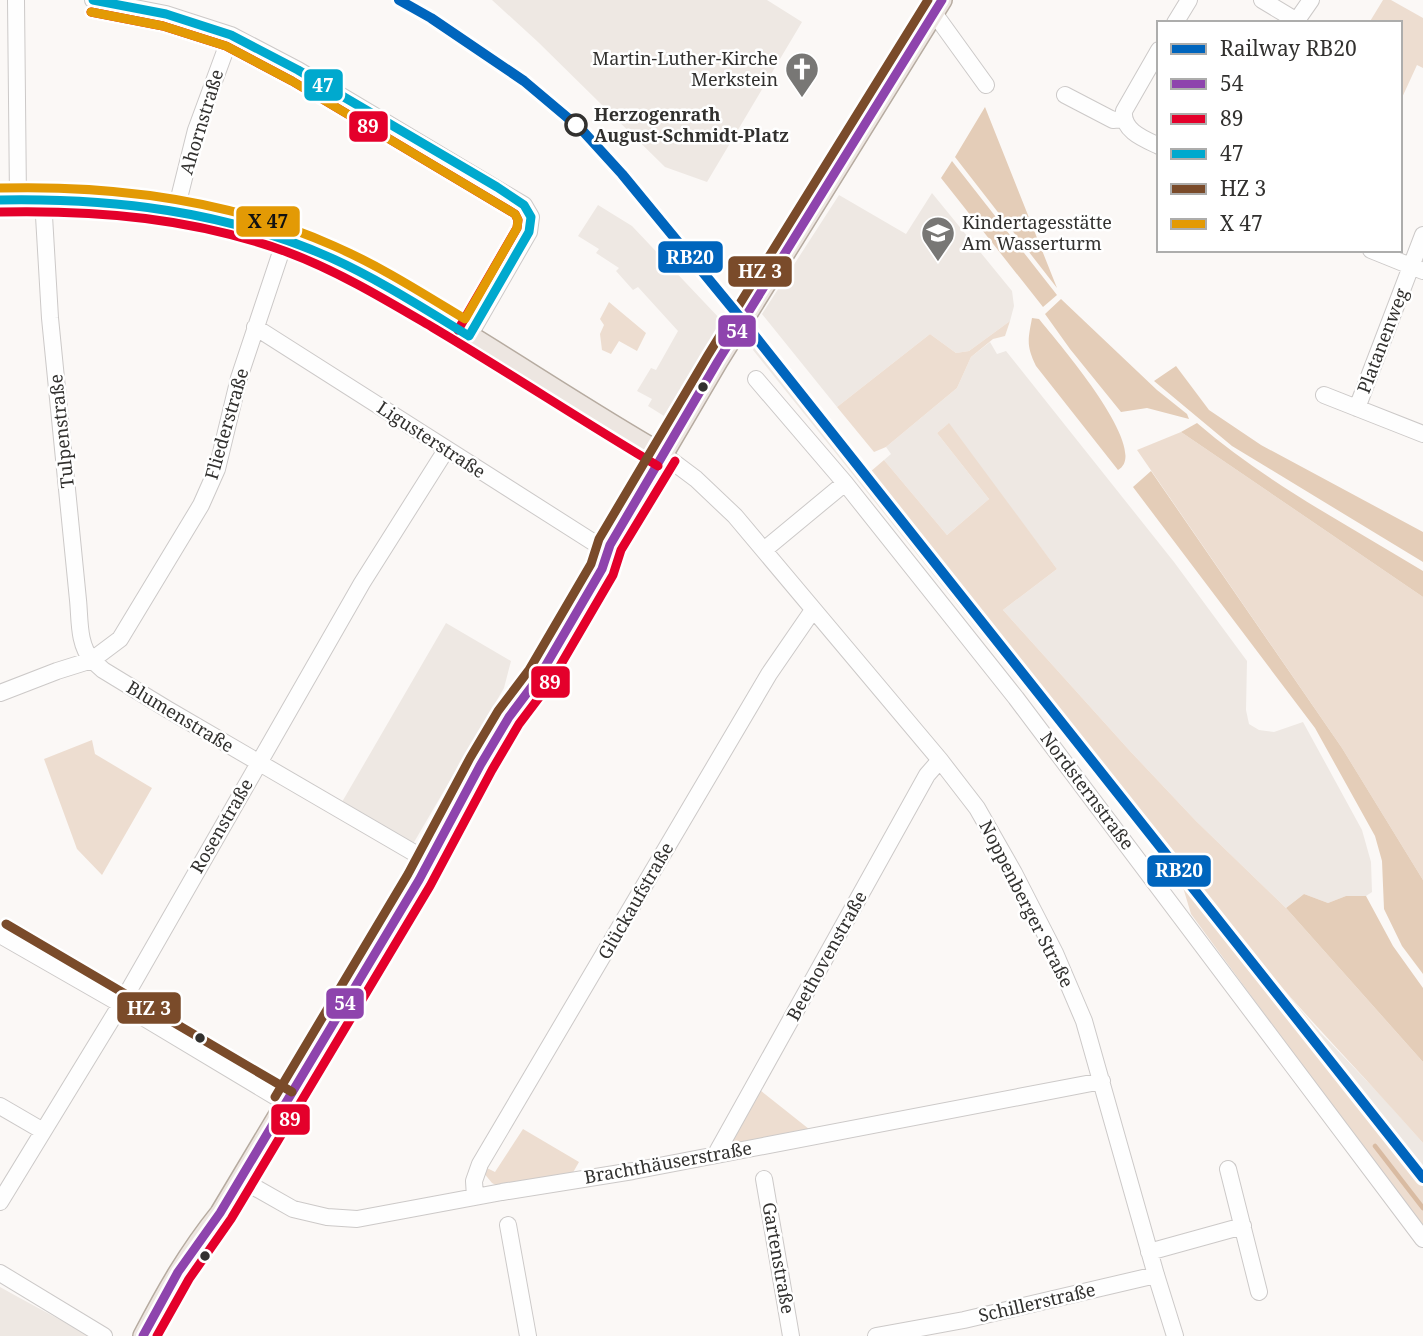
<svg xmlns="http://www.w3.org/2000/svg" width="1423" height="1336" viewBox="0 0 1423 1336" font-family="'Noto Serif',serif">
	<rect width="100%" height="100%" fill="#fbf8f6"/>
	<path fill="#eee8e3" d="M492,0H767L802,22L707,182L665,167L538,42Z
		M932,193L1012,291L1014,306L1010,321L969,351L956,353L930,334L837,407L762,314L839,195L906,234Z
		M598,205L632,226L722,321L664,416L648,406L652,399L637,391L651,368L656,370L678,331L638,287L633,290L616,271L619,268L596,253L599,249L578,236Z
		M761,336L1273,977L1319,1031L1386,1101L1423,1143V1185L753,350Z
		M990,342L997,354L1006,351L1174,562L1247,661L1246,710L1249,724L1259,730L1274,732L1303,722L1362,830L1371,862L1372,892L1366,896H1346L1328,903L1304,894L1286,908L1196,821L1130,751L1003,610L1057,569L948,424L937,433L989,499L947,535L884,460L891,454L886,447L957,388L971,357Z
		M446,623L511,661L504,688L413,844L342,802Z
		M0,1287L18,1297L90,1336H0Z"/>
	<path fill="#edddd0" d="M1383,0H1391L1423,18V68L1417,65L1400,102V23H1369Z
		M609,302L646,333L637,351L619,341L611,354L602,350L600,334L604,325L600,319Z
		M1010,321L1005,336L993,339L971,357L957,388L886,447L874,452L837,407L930,334L956,353L969,351Z
		M949,423L1057,569L1003,610L1130,751L1196,821L1286,908L1423,1062V1143C1374,1087 1322,1034 1273,977L870,472L884,460L947,535L989,499L937,433Z
		M1181,432L1423,597V880L1342,748L1137,450Z
		M92,740L95,754L152,788L102,875L77,849L44,759Z
		M1182,884L1423,1185V1226L1354,1136L1191,914Z
		M756,1087L814,1133L720,1151Z
		M523,1129L579,1162L571,1176L502,1188L492,1183L483,1172L485,1167L495,1172Z"/>
	<path fill="#e4cdb8" d="M985,107L1057,288L955,157Z
		M952,161L1057,295L1043,307L941,178Z
		M1061,299L1157,390L1187,414L1189,419L1147,408L1121,412L1070,349L1045,314Z
		M1032,318L1039,319C1055,339 1153,451 1118,470L1036,366C1026,345 1028,340 1032,318Z
		M1176,366L1209,410L1261,445L1423,532V562L1232,446L1154,381Z
		M1197,423C1265,482 1346,524 1423,571V597L1181,432Z
		M1151,471L1342,748L1423,880V974L1402,946L1384,909L1382,861L1375,836L1315,728L1133,487Z
		M1304,894L1328,903L1346,896H1366L1393,946L1423,988V1062L1286,908Z"/>
	<g fill="none" stroke-linecap="round" stroke-linejoin="round">
		<path stroke="#d9bba2" stroke-width="4.5" d="M1375,1146L1423,1208"/>
		<g stroke="#ccc9c8" stroke-width="18">
			<path id="minor" d="M16,0L18,199
				M93,0L166,14L231,35L298,70L524,205L531,217L529,232L469,336
				M1262,0L1297,21
				M934,13L986,85
				M1175,23L1189,0
				M1295,23L1311,0
				M1159,50L1124,111C1122,131 1144,139 1159,146
				M1065,95L1113,120L1123,119
				M43,199L50,318L78,600C80,619 78,645 92,660L120,639L201,505L217,469L239,378L285,240
				M176,210L196,130L231,35
				M1371,250L1423,271
				M255,327L607,551
				M756,379L845,483L1016,698L1423,1239
				M1324,395L1423,434
				M1357,408L1423,235
				M664,455L696,479L735,516L940,760L977,808L1014,873L1055,953L1084,1021L1156,1275L1175,1336
				M764,550L845,483
				M0,693L57,671L92,660L103,670L167,709L428,861
				M0,935L131,1010L286,1103
				M0,1106L43,1131
				M716,1154L927,775L940,760
				M1228,1169L1259,1292
				M240,1179L293,1209L327,1217L357,1219L502,1192L633,1171L1102,1081
				M764,1179L791,1336
				M475,1197L474,1181L480,1164L769,674L813,610
				M0,1202L121,1004L362,583L446,450
				M508,1225L528,1336
				M1149,1252L1243,1226
				M0,1273L104,1336
				M876,1336L964,1320L1156,1275"/>
		</g>
		<g stroke="#b6aba0" stroke-width="22">
			<path id="major" d="M0,200C111,195 230,210 331,258C447,314 552,391 664,455
				M143,1336C167,1290 188,1253 220,1213L419,880L481,764L509,717L539,677L602,569L610,545L718,361L942,0"/>
		</g>
		<use href="#minor" stroke="#fefefe" stroke-width="16"/>
		<use href="#major" stroke="#ede6e1" stroke-width="19"/>
		<g stroke="#fff" stroke-width="14">
			<path id="bus-1" d="M143,1336L178,1272L220,1213L419,880L481,764L509,717L539,677L602,569L610,545L718,361L942,0"/>
		</g>
		<g stroke="#fff" stroke-width="14">
			<path id="bus-2" d="M91,12L163,26L226,46L292,81L515,214L518,220L517,228L458,330
				M0,212C98,210 194,218 287,252C338,271 386,300 432,327C508,372 582,421 658,466
				M157,1336L189,1279L231,1219L430,886L492,770L519,724L550,683L613,575L621,550L675,461"/>
		</g>
		<g stroke="#fff" stroke-width="14">
			<path id="bus-3" d="M93,0L166,14L231,35L298,70L497,187L524,205L531,217
				M0,200C113,198 225,211 329,257C378,279 423,308 469,336
				M469,336L529,232L531,217"/>
		</g>
		<g stroke="#fff" stroke-width="14">
			<path id="bus-4" d="M6,924L292,1092
				M275,1097L408,874L470,758L498,711L529,670L591,564L599,539L708,355L928,0"/>
		</g>
		<g stroke="#fff" stroke-width="14">
			<path id="bus-5" d="M0,188C115,185 228,199 334,246C380,266 422,293 465,319L517,228L518,220L515,214L292,81L226,46L163,26L91,12"/>
		</g>
		<use href="#bus-1" stroke="#8e44ad" stroke-width="9"/>
		<use href="#bus-2" stroke="#e4002b" stroke-width="9"/>
		<use href="#bus-3" stroke="#00a9ce" stroke-width="9"/>
		<use href="#bus-4" stroke="#7a4b2a" stroke-width="9"/>
		<use href="#bus-5" stroke="#e39a05" stroke-width="9"/>
		<g stroke="#fff" stroke-width="16">
			<path id="rail-1" d="M399,0L431,18L524,81L581,129L622,174L743,321L1423,1178"/>
		</g>
		<use href="#rail-1" stroke="#0065bd" stroke-width="10"/>
	</g>
	<defs>
		<g id="church-pin" transform="scale(1.75)"><path d="M0 17L-7.5 6A9.5 9.5 0 1 1 7.5 6Z" fill="#787775" stroke="#fff"/><path d="M-1.2-6h2.4v3.5h3.3v2.4h-3.3V6h-2.4V-.1h-3.3v-2.4h3.3Z" fill="#fff"/></g>
		<g id="school-pin" transform="scale(1.75)"><path d="M0 17L-7.5 6A9.5 9.5 0 1 1 7.5 6Z" fill="#787775" stroke="#fff"/><path d="M0-5L7-2L0 1L-7-2ZM-4 1L0 2.5L4 1V4Q0 6-4 4Z" fill="#fff"/></g>
	</defs>
	<g fill-rule="evenodd">
		<use href="#church-pin" x="802" y="69"/>
		<use href="#school-pin" x="938" y="233"/>
	</g>
	<circle fill="#fff" stroke="#32312f" stroke-width="3.5" cx="576" cy="125" r="10"/>
	<g fill="#32312f" stroke="#fff" stroke-width="2.5">
		<circle cx="703" cy="387" r="6"/>
		<circle cx="200" cy="1038" r="6"/>
		<circle cx="205" cy="1256" r="6"/>
	</g>
	<g text-anchor="middle" stroke-width="5" stroke-linejoin="round" paint-order="stroke">
		<g font-size="18" fill="#32312f" stroke="#fff" text-anchor="end">
			<text x="778" y="65">Martin-Luther-Kirche<tspan x="778" dy="21">Merkstein</tspan></text>
			<text x="962" y="229" text-anchor="start">Kindertagesstätte<tspan x="962" dy="21">Am Wasserturm</tspan></text>
		</g>
		<g font-size="18" font-weight="bold" fill="#32312f" stroke="#fff" text-anchor="start">
			<text x="594" y="121">Herzogenrath<tspan x="594" dy="21">August-Schmidt-Platz</tspan></text>
		</g>
		<g font-size="18" fill="#32312f" stroke="#fff">
			<text transform="translate(202 122) rotate(-73)" y="6">Ahornstraße</text>
			<text transform="translate(1383 341) rotate(-69)" y="6">Platanenweg</text>
			<text transform="translate(227 424) rotate(-74)" y="6">Fliederstraße</text>
			<text transform="translate(62 431) rotate(-96)" y="6">Tulpenstraße</text>
			<text transform="translate(431 440) rotate(33)" y="6">Ligusterstraße</text>
			<text transform="translate(180 717) rotate(31)" y="6">Blumenstraße</text>
			<text transform="translate(1087 791) rotate(53)" y="6">Nordsternstraße</text>
			<text transform="translate(222 826) rotate(-60)" y="6">Rosenstraße</text>
			<text transform="translate(636 901) rotate(-60)" y="6">Glückaufstraße</text>
			<text transform="translate(1026 904) rotate(63)" y="6">Noppenberger Straße</text>
			<text transform="translate(827 956) rotate(-61)" y="6">Beethovenstraße</text>
			<text transform="translate(668 1163) rotate(-10)" y="6">Brachthäuserstraße</text>
			<text transform="translate(778 1258) rotate(80)" y="6">Gartenstraße</text>
			<text transform="translate(1037 1303) rotate(-13)" y="6">Schillerstraße</text>
		</g>
	</g>
	<g stroke="#fff" stroke-width="2.5">
		<rect x="303" y="68" width="41" height="34" rx="7" fill="#00a9ce"/>
		<rect x="348" y="110" width="41" height="33" rx="7" fill="#e4002b"/>
		<rect x="235" y="205" width="66" height="33" rx="7" fill="#e39a05"/>
		<rect x="657" y="240" width="67" height="34" rx="7" fill="#0065bd"/>
		<rect x="727" y="255" width="66" height="33" rx="7" fill="#7a4b2a"/>
		<rect x="717" y="314" width="40" height="34" rx="7" fill="#8e44ad"/>
		<rect x="530" y="665" width="41" height="34" rx="7" fill="#e4002b"/>
		<rect x="1146" y="854" width="66" height="34" rx="7" fill="#0065bd"/>
		<rect x="325" y="987" width="40" height="33" rx="7" fill="#8e44ad"/>
		<rect x="116" y="991" width="66" height="34" rx="7" fill="#7a4b2a"/>
		<rect x="270" y="1103" width="41" height="33" rx="7" fill="#e4002b"/>
	</g>
	<g font-size="19" text-anchor="middle" font-weight="bold" fill="#fff">
		<text x="323" y="92">47</text>
		<text x="368" y="133">89</text>
		<text x="690" y="264">RB20</text>
		<text x="760" y="278">HZ 3</text>
		<text x="737" y="338">54</text>
		<text x="550" y="689">89</text>
		<text x="1179" y="877">RB20</text>
		<text x="345" y="1010">54</text>
		<text x="149" y="1015">HZ 3</text>
		<text x="290" y="1126">89</text>
	</g>
	<g font-size="19" text-anchor="middle" font-weight="bold" fill="#111">
		<text x="268" y="228">X 47</text>
	</g>
	<rect x="1157" y="21" width="245" height="231" fill="#ffffff" stroke="#adadac" stroke-width="2"/>
	<rect x="1171" y="44" width="35" height="10" fill="#0065bd" stroke="#adadac" stroke-width="2"/>
	<text x="1220" y="56" font-size="21" fill="#32312f">Railway RB20</text>
	<rect x="1171" y="79" width="35" height="10" fill="#8e44ad" stroke="#adadac" stroke-width="2"/>
	<text x="1220" y="91" font-size="21" fill="#32312f">54</text>
	<rect x="1171" y="114" width="35" height="10" fill="#e4002b" stroke="#adadac" stroke-width="2"/>
	<text x="1220" y="126" font-size="21" fill="#32312f">89</text>
	<rect x="1171" y="149" width="35" height="10" fill="#00a9ce" stroke="#adadac" stroke-width="2"/>
	<text x="1220" y="161" font-size="21" fill="#32312f">47</text>
	<rect x="1171" y="184" width="35" height="10" fill="#7a4b2a" stroke="#adadac" stroke-width="2"/>
	<text x="1220" y="196" font-size="21" fill="#32312f">HZ 3</text>
	<rect x="1171" y="219" width="35" height="10" fill="#e39a05" stroke="#adadac" stroke-width="2"/>
	<text x="1220" y="231" font-size="21" fill="#32312f">X 47</text>
</svg>
